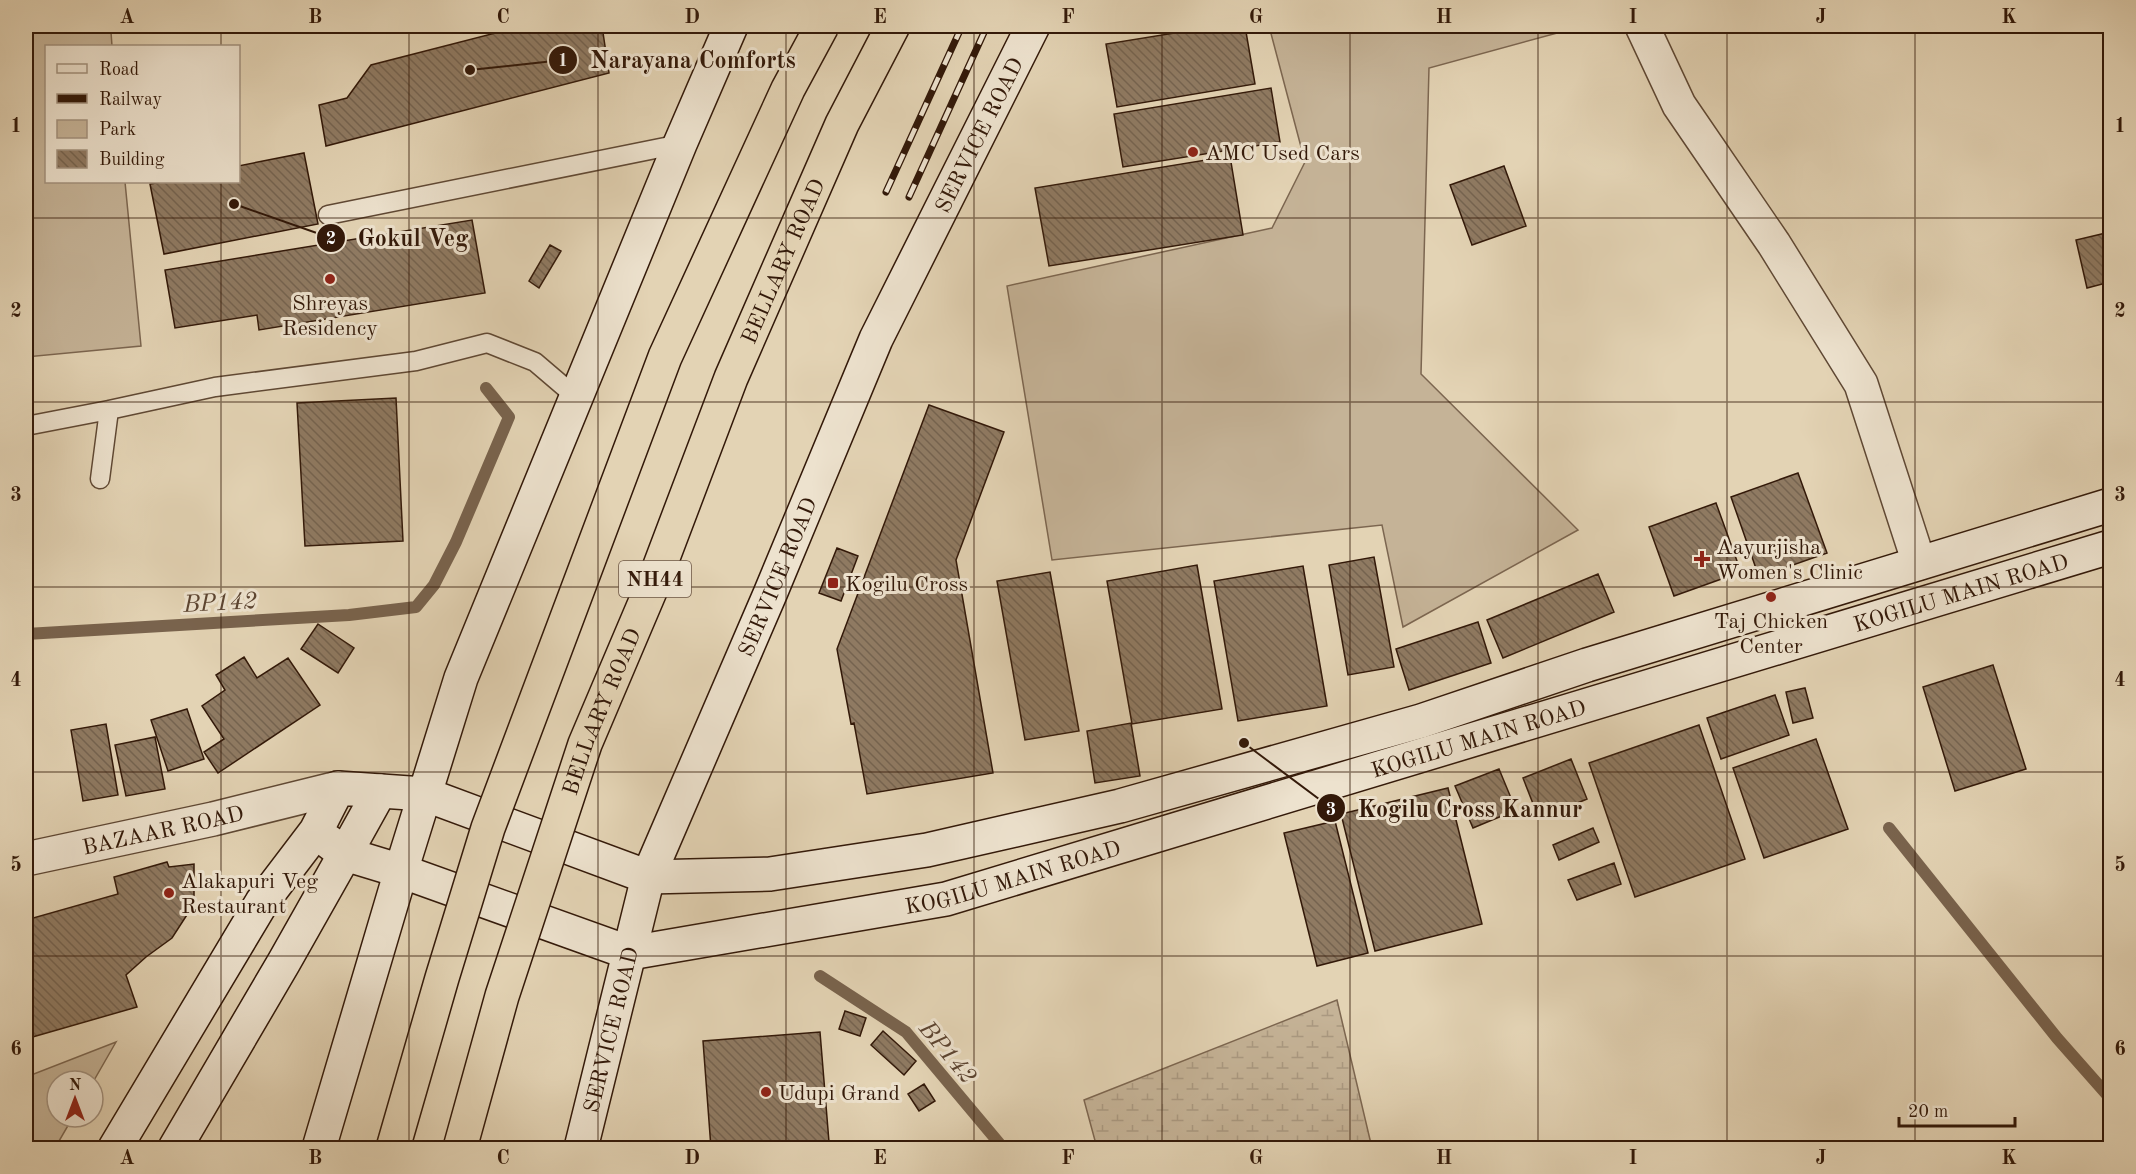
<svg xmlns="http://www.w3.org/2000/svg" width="2136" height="1174" viewBox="0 0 2136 1174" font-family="'Old Standard TT',serif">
	<defs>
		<pattern id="wetland-marsh" width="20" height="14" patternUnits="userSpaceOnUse" patternTransform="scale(1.5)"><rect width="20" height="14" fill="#c5b397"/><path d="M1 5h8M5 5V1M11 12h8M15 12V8" fill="none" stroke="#aa9981"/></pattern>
		<pattern id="building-back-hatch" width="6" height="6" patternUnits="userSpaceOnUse" patternTransform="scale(1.5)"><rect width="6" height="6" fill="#8f7a62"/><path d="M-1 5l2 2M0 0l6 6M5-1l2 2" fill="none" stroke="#75634f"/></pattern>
	</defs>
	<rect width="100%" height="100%" fill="#e3d3b4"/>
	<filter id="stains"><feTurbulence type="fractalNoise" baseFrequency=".00333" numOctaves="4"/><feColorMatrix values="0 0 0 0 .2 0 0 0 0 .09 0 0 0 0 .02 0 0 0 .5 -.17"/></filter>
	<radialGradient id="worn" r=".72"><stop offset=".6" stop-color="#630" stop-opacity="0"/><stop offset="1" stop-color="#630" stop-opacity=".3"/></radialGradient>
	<path fill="#c5b397" stroke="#7c6650" stroke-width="1.5" d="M26,26H136L111,32L112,46H46V182H125L141,346L26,357Z
		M1269,26H1583L1429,68L1421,374L1578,530L1403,627L1382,525L1052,560L1007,286L1272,228L1305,162Z
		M116,1042L93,1082L57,1081V1117H73L55,1148H26V1077Z"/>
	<path fill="url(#wetland-marsh)" stroke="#7c6650" stroke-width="1.5" d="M1337,1000L1372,1148H1097L1084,1100Z"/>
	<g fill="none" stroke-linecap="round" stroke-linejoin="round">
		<path stroke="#79634d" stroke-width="12" d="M26,634L349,615L416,607L434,585L456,542L509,417L486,388
			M1889,828L2057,1038L2110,1098
			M820,976L906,1032L999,1143L1001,1148"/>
	</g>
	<path fill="url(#building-back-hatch)" stroke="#331909" stroke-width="1.5" d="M523,26H602L609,73L326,146L319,105L347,98L371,65Z
		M1218,26H1245L1255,84L1117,107L1106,44Z
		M1271,88L1280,142L1123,167L1114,114Z
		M304,153L318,224L164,254L150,184L162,182H238V166Z
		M1230,156L1243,235L1049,266L1035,188Z
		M1504,166L1526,226L1472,245L1450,185Z
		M472,220L485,293L259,330L257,315L175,328L165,270Z
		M2110,232V282L2087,288L2076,240Z
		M550,245L561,251L539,288L529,281Z
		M396,398L403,541L305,546L297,403Z
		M929,405L1004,432L956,560L993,773L867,794L854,723L851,724L837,649Z
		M1798,473L1827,553L1759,577L1731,497Z
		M1716,503L1741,572L1674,596L1649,527Z
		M837,548L858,556L841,601L819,593Z
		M1374,557L1394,667L1348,675L1329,565Z
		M1197,565L1222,709L1132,724L1107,581Z
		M1303,566L1327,706L1238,721L1214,581Z
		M1050,572L1079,731L1025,740L997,581Z
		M1598,574L1614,612L1503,658L1487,620Z
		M1478,622L1491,663L1409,690L1396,649Z
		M318,624L354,648L338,673L301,649Z
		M244,657L257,678L288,658L320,705L218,773L204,752L224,739L202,706L225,690L216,675Z
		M1993,665L2026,769L1955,791L1923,687Z
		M1805,688L1813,718L1793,723L1786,692Z
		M1775,695L1789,735L1721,759L1707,718Z
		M187,709L204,759L168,771L151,720Z
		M1131,723L1140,776L1095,783L1087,731Z
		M106,724L118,795L83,801L71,730Z
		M1699,725L1745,859L1635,897L1589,763Z
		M155,737L165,789L126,796L115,745Z
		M1816,739L1848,829L1764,858L1733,768Z
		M1571,759L1587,799L1539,819L1523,778Z
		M1499,769L1516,810L1473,828L1455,786Z
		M1448,788L1482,924L1375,951L1341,814Z
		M1335,821L1368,953L1317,966L1284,833Z
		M1593,828L1599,842L1559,860L1553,845Z
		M167,862L169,867L194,864V904L172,938L146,957L126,975L137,1007L29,1038L26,1022V920L118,894L114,877Z
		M1614,863L1621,884L1577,900L1568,880Z
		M845,1011L866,1018L860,1036L839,1029Z
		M883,1031L916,1061L904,1075L871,1045Z
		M820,1032L829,1142L743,1148H711L703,1041Z
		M924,1084L935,1101L919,1111L908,1094Z"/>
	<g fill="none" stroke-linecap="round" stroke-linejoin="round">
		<g stroke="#5f4834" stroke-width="21">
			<path id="service" d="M328,215L680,144
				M26,426L109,410
				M100,479L109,410L215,387L416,361L487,343L535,362L576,397"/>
		</g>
		<g stroke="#5f4834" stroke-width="36">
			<path id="minor" d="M1642,26L1679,105L1774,244L1861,384L1919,563"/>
		</g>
		<g stroke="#5f4834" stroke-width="36">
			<g id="tertiary">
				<path id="s1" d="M26,859L213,819L338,788"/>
			</g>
		</g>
		<g stroke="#331909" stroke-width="36">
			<g id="secondary">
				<path d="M329,842L345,854L380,791"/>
				<path d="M115,1148L262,902L316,831L338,788L424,794L648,877L770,874L927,850L1120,806L1421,721L1587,665L2110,505"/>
				<path id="s2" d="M175,1148L284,962L345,854L401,871L630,953L946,899L2110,547"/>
				<path d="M319,1148L401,871L461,678L680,144L731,26"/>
				<path id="s3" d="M581,1148L648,877L770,594L876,339L1033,26"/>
			</g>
		</g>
		<use href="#service" stroke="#ede2ce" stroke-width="18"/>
		<use href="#minor" stroke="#ede2ce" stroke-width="33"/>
		<use href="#tertiary" stroke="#ede2ce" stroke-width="33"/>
		<use href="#secondary" stroke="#ede2ce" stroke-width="33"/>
		<g stroke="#331909" stroke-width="7">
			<path id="rail" d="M886,192L962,26
				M909,197L987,26"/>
		</g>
		<use href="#rail" stroke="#ede2ce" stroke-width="4.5" stroke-dasharray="14" stroke-linecap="butt"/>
		<g stroke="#331909" stroke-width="36" stroke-linecap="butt">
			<g id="trunk-bridge">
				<path d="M393,1148L442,978L488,828L665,357L788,89L822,26"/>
				<path id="s4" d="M460,1148L502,996L585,744L653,584L731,378L842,124L893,26"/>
			</g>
		</g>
		<use href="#trunk-bridge" stroke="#e3d3b4" stroke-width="33"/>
	</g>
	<path fill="none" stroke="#331909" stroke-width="1.5" stroke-opacity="0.55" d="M221,26V46M409,26V1148M598,26V1148M786,26V1148M974,26V1148M1162,26V1148M1350,26V1148M1538,26V1148M1727,26V1148M1915,26V1148M221,182V1148M26,218H2110M26,402H2110M26,587H2110M26,772H2110M26,956H2110"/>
	<g fill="#8f2418" stroke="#ede2ce" stroke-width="2">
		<circle cx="1193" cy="152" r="6"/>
		<circle cx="330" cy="279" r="6"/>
		<path d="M1699 550h6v6h6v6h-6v6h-6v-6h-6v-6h6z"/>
		<rect x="827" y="577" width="12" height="12" rx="3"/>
		<circle cx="1771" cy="597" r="6"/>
		<circle cx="169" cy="893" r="6"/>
		<circle cx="766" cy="1092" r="6"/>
	</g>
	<g text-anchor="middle" stroke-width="6" stroke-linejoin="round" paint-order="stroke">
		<rect fill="#ede2ce" stroke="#6b5544" stroke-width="1.5" x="619" y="561" width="72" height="36" rx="4.5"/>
		<g font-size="21" font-weight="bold" fill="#331909">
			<text x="655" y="586">NH44</text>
		</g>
		<g font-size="22" fill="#331909" stroke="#ede2ce">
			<text dy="8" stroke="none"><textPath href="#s3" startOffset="1092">SERVICE ROAD</textPath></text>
			<text dy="8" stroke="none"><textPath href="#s4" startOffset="945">BELLARY ROAD</textPath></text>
			<text dy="8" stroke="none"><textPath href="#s3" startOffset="606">SERVICE ROAD</textPath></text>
			<text dy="8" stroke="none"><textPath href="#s2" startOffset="2022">KOGILU MAIN ROAD</textPath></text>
			<text dy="8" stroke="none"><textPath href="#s4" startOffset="459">BELLARY ROAD</textPath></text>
			<text dy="8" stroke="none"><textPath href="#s2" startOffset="1518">KOGILU MAIN ROAD</textPath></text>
			<text dy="8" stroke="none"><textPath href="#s1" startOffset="140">BAZAAR ROAD</textPath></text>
			<text dy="8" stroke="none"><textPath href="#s2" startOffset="1032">KOGILU MAIN ROAD</textPath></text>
			<text dy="8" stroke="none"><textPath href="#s3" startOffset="122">SERVICE ROAD</textPath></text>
		</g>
		<g font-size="22" fill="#331909" stroke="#ede2ce" text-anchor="start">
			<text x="1205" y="160">AMC Used Cars</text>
			<text x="330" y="310" text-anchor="middle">Shreyas<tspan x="330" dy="25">Residency</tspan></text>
			<text x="1716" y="554">Aayurjisha<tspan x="1716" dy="25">Women's Clinic</tspan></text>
			<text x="845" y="591">Kogilu Cross</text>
			<text x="1771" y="628" text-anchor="middle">Taj Chicken<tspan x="1771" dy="25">Center</tspan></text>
			<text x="181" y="888">Alakapuri Veg<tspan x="181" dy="25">Restaurant</tspan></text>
			<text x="778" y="1100">Udupi Grand</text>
		</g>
		<g font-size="24" font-style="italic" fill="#5c4431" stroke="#ede2ce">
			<text transform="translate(220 602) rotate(-3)" y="8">BP142</text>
			<text transform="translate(948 1052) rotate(50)" y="8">BP142</text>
		</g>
	</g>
	<path fill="none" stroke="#331909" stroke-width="2" d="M470 70L563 60M234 204L331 238M1244 743L1331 808"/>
	<g fill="#331909" stroke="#ede2ce" stroke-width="2">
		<circle cx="470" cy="70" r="6"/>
		<circle cx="234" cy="204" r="6"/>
		<circle cx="1244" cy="743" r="6"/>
		<circle cx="563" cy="60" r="15"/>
		<circle cx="331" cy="238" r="15"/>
		<circle cx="1331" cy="808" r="15"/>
	</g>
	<g font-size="18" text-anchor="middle" font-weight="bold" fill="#fff">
		<text x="563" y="66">1</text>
		<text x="331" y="244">2</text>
		<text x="1331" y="815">3</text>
	</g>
	<g font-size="24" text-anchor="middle" font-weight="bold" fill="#331909" stroke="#ede2ce" stroke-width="6" stroke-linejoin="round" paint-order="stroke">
		<text x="693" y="68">Narayana Comforts</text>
		<text x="413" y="246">Gokul Veg</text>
		<text x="1470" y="817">Kogilu Cross Kannur</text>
	</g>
	<rect width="2136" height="1174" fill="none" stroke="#e3d3b4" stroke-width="66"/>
	<rect x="45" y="45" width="195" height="138" fill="#ede2ce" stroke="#a3927f" stroke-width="1.5"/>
	<rect x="57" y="64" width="30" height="9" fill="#ede2ce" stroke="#a3927f" stroke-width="1.5"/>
	<text x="99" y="75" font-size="18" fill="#331909">Road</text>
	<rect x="57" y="94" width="30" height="9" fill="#331909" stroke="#a3927f" stroke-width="1.5"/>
	<text x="99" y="105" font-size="18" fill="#331909">Railway</text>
	<rect x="57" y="120" width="30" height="18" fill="#c5b397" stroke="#a3927f" stroke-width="1.5"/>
	<text x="99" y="135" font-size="18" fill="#331909">Park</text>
	<rect x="57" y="150" width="30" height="18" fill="url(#building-back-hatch)" stroke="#a3927f" stroke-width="1.5"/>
	<text x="99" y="165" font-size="18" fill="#331909">Building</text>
	<g transform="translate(75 1099)"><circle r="28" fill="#ede2ce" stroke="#a3927f" stroke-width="1.5"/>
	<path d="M0-4.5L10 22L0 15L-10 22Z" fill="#8f2418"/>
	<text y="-9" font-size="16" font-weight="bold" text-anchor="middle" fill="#331909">N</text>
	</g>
	<path d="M1899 1117v9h116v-9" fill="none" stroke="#331909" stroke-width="3"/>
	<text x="1908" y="1117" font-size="18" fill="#331909" stroke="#ede2ce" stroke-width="4.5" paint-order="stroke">20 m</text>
	<rect x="33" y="33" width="2070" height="1108" fill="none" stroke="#331909" stroke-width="2"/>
	<g font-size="20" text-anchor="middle" font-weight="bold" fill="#331909">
		<text x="127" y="23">A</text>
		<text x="315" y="23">B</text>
		<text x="503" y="23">C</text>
		<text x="692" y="23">D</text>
		<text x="880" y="23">E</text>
		<text x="1068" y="23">F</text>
		<text x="1256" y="23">G</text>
		<text x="1444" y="23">H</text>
		<text x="1633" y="23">I</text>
		<text x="1821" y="23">J</text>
		<text x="2009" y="23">K</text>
		<text x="16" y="132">1</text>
		<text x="2120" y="132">1</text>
		<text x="16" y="317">2</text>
		<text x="2120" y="317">2</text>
		<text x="16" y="501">3</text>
		<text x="2120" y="501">3</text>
		<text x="16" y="686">4</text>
		<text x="2120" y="686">4</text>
		<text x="16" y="871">5</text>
		<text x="2120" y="871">5</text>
		<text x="16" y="1055">6</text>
		<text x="2120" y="1055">6</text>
		<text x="127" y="1164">A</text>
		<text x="315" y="1164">B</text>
		<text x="503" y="1164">C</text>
		<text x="692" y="1164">D</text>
		<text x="880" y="1164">E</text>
		<text x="1068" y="1164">F</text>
		<text x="1256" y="1164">G</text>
		<text x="1444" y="1164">H</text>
		<text x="1633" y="1164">I</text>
		<text x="1821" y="1164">J</text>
		<text x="2009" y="1164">K</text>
	</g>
	<rect width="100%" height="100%" filter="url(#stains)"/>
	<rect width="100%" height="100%" fill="url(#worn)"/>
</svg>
